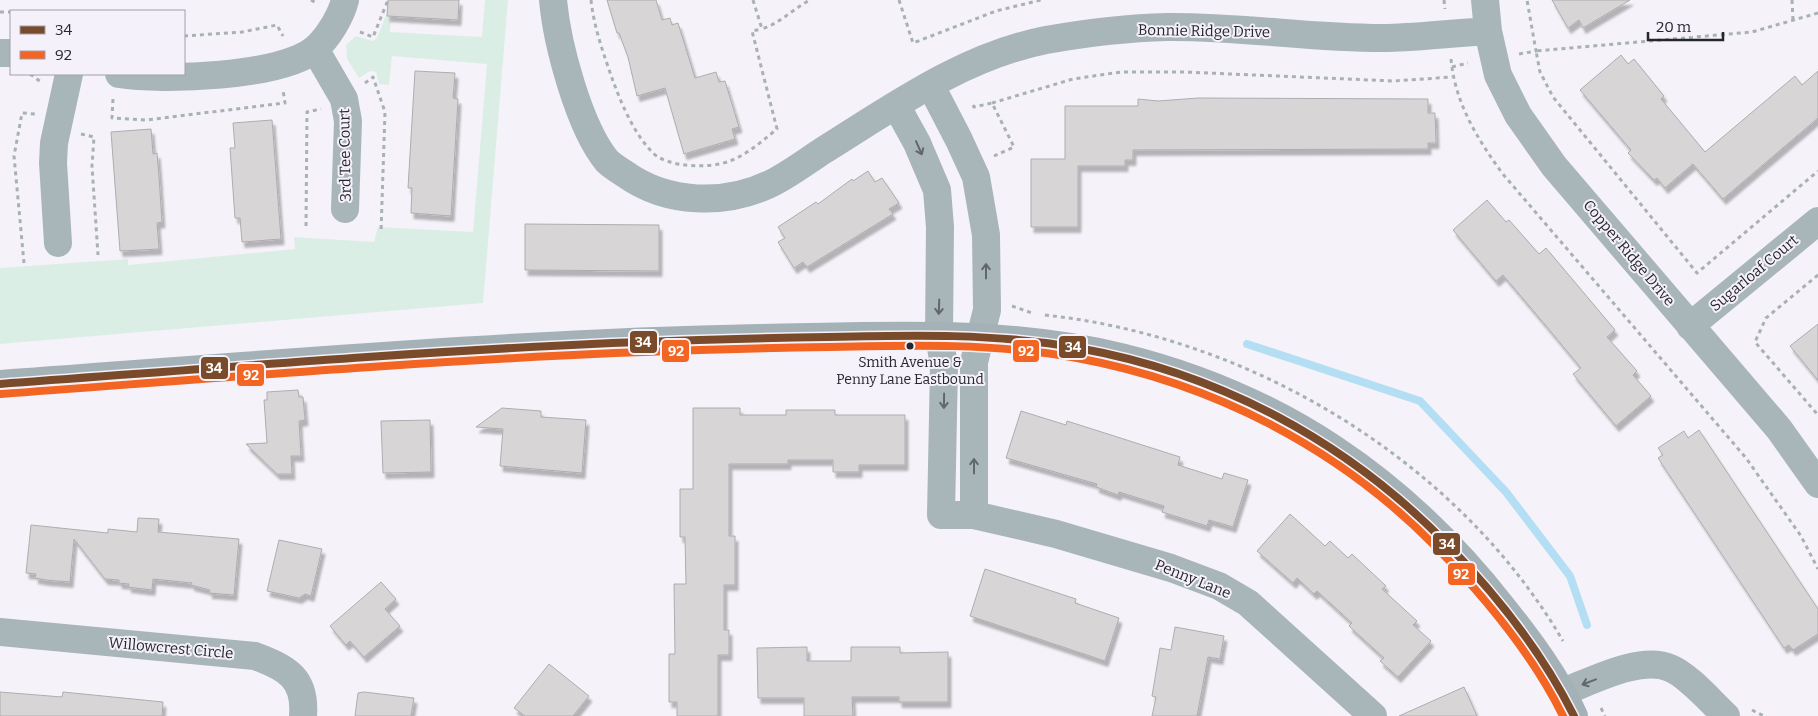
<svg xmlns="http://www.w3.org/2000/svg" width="1818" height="716" viewBox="0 0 1818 716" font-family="Bitter,serif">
	<defs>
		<filter id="shadow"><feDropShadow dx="3" dy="5.5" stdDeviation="1" flood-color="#0004"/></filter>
	</defs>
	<rect width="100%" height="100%" fill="#f5f3f9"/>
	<path fill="#dbeee5" d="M392,0L390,32L482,37L485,0H508L483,303L0,344V268L128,259V265L295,249L294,237L374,242L378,227L473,232L487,64L392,56L389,85L379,84L376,72L370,71L359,78L347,59L346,45L356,36L373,41L377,38Z"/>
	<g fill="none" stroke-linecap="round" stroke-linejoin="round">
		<path stroke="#b4def3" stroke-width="8" d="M1247,344L1420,401L1506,492L1570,576L1587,625"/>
	</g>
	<path fill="#d8d5d7" stroke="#afacae" filter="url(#shadow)" d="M388,0H459L458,20L387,16Z
		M607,0H656L662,20L670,18L672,25L678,23L695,78L716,72L719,82L725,81L739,127L732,129L735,139L684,154L665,88L637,96L628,57L619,33H617Z
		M1552,0H1630L1583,28L1579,20L1568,28Z
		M1621,55L1628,64L1634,59L1664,96L1661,99L1705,152L1795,76L1802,85L1818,71V118L1723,199L1693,164L1665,188L1657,178L1654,180L1628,153L1631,150L1580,90Z
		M415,71L455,73L453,98L458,99L451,216L411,213L412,188H408Z
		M1198,98L1428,99V113H1435L1436,143H1428V149L1133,150V160H1125V166H1078V227H1031V159H1065V106H1138V99L1158,101Z
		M272,120L281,239L242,242L240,218H235L230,148H235L233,123Z
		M151,129L153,154L157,153L159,177L162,222L157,223L159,249L120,251L111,132Z
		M868,171L875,182L882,178L899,203L889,209L893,214L807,267L803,262L794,268L778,242L785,238L778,227L816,202L818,204L852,179L853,181Z
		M1487,200L1506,222L1509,220L1539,254L1546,248L1615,330L1607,337L1637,371L1633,375L1651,396L1616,426L1573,374L1581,368L1547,327L1503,275L1496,281L1453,230Z
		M525,224L659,225V271L525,270Z
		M1818,324V380L1790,346Z
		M298,390L299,397H303L305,420L299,421L301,456H291L292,474H277L246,444L267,443L264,400H267V392Z
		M502,408L541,411V417L586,420L582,473L500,466L503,429L476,427Z
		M693,408H740V415H786V410H835V415H905V465H859V472H833V460H788V464H729V536H735V585H724V630H729V655H718V716H677V702H669V654H675L674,584H686L685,537H680V489H693Z
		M1021,411L1066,425L1067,421L1180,457L1178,465L1222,479L1224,473L1248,480L1233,527L1209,520L1207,526L1162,512L1164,506L1119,492L1118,495L1096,487L1097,484L1006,458Z
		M430,420L431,472L383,473L381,421Z
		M1699,430L1818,609V634L1793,650L1789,645L1784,648L1658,458L1663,455L1658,448L1684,431L1688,438Z
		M1290,514L1325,546L1330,541L1348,558L1352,554L1386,586L1382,589L1417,621L1413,625L1431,641L1398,677L1380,661L1384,658L1349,626L1352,623L1317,591L1314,594L1297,578L1293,583L1257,551Z
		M138,518L159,519L158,532L239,539L234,595L209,593L210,590L191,585L192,583L153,579L152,590L128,587L129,584L119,583V580L105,579L74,539L70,582L46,580L35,578L36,574L26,573L31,525L108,533V529L137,532Z
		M279,540L322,549L311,596L305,594L299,598L267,591Z
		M985,569L1076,599L1075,603L1119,618L1105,661L970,616Z
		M381,582L396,599L385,609L400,626L364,657L350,641L346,645L330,626Z
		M1175,627L1224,636L1220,659L1208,657L1197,716H1152L1156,697L1152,696L1160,648L1171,650Z
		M807,647V661H851V647H900V653L948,652V702H899V697H852L853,716H804V698H758L757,648Z
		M549,664L589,696L573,716H525L514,708Z
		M1464,687L1477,716H1399Z
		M0,692L62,697L63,692L163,702L162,716H0Z
		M364,692L414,698L411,716H355L358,693Z"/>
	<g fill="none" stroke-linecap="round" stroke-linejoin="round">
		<path stroke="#a8b1b4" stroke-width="3" stroke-dasharray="4 4" stroke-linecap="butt" d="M311,0L318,4
			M591,0C594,28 604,55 613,81C622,105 633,131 651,151C665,168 710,169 730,161C748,154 762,141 777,129L752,31L762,29
			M753,0L762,29C780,23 793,9 810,0
			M899,0L913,43L996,11L1041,0
			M1444,0L1445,9
			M1792,0L1793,20
			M0,12H11
			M1818,13L1752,32L1536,51L1540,72L1553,97L1697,273L1818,171
			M360,32L373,37L388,0
			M184,36L242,32L277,25L283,36
			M1519,54L1536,51L1527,0
			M1451,59C1455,103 1477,138 1502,173L1746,458L1801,536L1818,569
			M1452,67L1468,63
			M30,74L41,82
			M365,83L373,77L385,112L381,232
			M113,99L112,118L146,120L285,103L283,90
			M992,103L1073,79L1121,72H1184L1394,81L1452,77
			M973,105L974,107L992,103L1014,147L994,156
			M81,134L94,137L92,166L98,255
			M306,226L307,112L321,109
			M24,263L14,156L22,113L35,114
			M1818,275L1766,318L1755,342L1818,415
			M1012,306L1032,313
			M1045,315C1251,337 1458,461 1563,641
			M1601,708L1605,716
			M1752,710L1764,716"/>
		<path stroke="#a8b6ba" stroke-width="28" d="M553,0C557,44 579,127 607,161C612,166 619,170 625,174C667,204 726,206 772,183C790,174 807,161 824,150C893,107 964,56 1046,40C1086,33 1126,28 1167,27C1241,26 1315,39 1388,38C1421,37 1455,33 1488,31
			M1485,0L1488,31L1498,75L1518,115L1554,166L1779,429L1818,484
			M315,49L344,99L348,121L345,209
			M0,53H11
			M119,74C161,81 282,77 315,49C328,38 341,16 345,0
			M931,86L959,140L976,177L986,235L987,310L974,362V515
			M896,105L917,143L937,190L940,227L939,335L944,366L941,515H974L1056,534L1171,568L1219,586L1248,603L1373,716
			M58,243L53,163L54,143L69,74
			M1690,326L1818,221
			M0,632L255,656C287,668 306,678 303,716
			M1563,692C1592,681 1641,655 1670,668C1688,675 1711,702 1726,716"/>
		<path stroke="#a4b2b8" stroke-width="28" d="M0,384C253,366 506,343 759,338C881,336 1002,328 1121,357C1280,396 1403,480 1503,608C1530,642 1556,677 1574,716"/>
		<g stroke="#f4f1fb" stroke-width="11">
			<path id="bus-1" d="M0,384C204,369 408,352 612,343C684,340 756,338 828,337C911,335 996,333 1078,348C1219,373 1346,441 1446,543C1496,594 1542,652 1574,716"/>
		</g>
		<g stroke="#f4f1fb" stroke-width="11">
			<path id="bus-2" d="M1,394C206,379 410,362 615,353C687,350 758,348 829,347C912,345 995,343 1077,358C1212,383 1338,447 1435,546C1484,596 1532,653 1563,716"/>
		</g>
		<use href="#bus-1" stroke="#7a4b2a" stroke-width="8"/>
		<use href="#bus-2" stroke="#f26522" stroke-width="8"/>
	</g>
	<defs><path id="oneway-shaft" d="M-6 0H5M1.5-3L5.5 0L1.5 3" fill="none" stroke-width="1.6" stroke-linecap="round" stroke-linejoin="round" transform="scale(1.25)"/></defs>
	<g stroke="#61676b">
		<use href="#oneway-shaft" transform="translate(919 148) rotate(66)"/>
		<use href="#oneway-shaft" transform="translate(986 271) rotate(-90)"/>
		<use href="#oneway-shaft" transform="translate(939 307) rotate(92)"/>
		<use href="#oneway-shaft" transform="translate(944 401) rotate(91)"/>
		<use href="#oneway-shaft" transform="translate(974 466) rotate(-90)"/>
		<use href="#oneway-shaft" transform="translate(1589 682) rotate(159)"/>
	</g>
	<circle fill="#27262a" stroke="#f4f1fb" stroke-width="2" cx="910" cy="346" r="4.5"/>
	<g text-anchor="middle" stroke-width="4" stroke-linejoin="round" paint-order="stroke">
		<g font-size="14" fill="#27262a" stroke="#f4f1fb">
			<text x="910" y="367">Smith Avenue &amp;<tspan x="910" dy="17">Penny Lane Eastbound</tspan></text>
		</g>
		<g font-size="15" fill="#27262a" stroke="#f4f1fb">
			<text transform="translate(1204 31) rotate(1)" y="5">Bonnie Ridge Drive</text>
			<text transform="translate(345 155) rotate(-91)" y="5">3rd Tee Court</text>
			<text transform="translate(1629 253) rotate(50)" y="5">Copper Ridge Drive</text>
			<text transform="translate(1754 273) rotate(-40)" y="5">Sugarloaf Court</text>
			<text transform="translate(1193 579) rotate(22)" y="5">Penny Lane</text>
			<text transform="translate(171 648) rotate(5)" y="5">Willowcrest Circle</text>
		</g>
	</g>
	<g stroke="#f4f1fb" stroke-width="2">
		<rect x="629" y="330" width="29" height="24" rx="5" fill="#7a4b2a"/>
		<rect x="1058" y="335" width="29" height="24" rx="5" fill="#7a4b2a"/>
		<rect x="661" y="339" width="29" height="24" rx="5" fill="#f26522"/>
		<rect x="1012" y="339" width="28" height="24" rx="5" fill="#f26522"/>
		<rect x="200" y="356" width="29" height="24" rx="5" fill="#7a4b2a"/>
		<rect x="236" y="363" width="29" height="24" rx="5" fill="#f26522"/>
		<rect x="1432" y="532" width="29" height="24" rx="5" fill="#7a4b2a"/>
		<rect x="1447" y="562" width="29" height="24" rx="5" fill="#f26522"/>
	</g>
	<g font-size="14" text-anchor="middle" font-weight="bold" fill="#fff">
		<text x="643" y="347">34</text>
		<text x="1073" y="352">34</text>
		<text x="676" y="356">92</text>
		<text x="1026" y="356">92</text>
		<text x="214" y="373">34</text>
		<text x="251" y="380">92</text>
		<text x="1447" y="549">34</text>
		<text x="1461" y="579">92</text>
	</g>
	<rect x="10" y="10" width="175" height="65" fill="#f4f1fb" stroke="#a2a0a7"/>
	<rect x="20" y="26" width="25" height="8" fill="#7a4b2a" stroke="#a2a0a7"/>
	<text x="55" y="35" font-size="15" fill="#27262a">34</text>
	<rect x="20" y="51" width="25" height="8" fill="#f26522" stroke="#a2a0a7"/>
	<text x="55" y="60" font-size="15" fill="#27262a">92</text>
	<path d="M1648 32v8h75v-8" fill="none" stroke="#27262a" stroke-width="2.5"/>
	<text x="1656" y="32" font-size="15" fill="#27262a" stroke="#f4f1fb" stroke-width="4" paint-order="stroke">20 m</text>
</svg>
